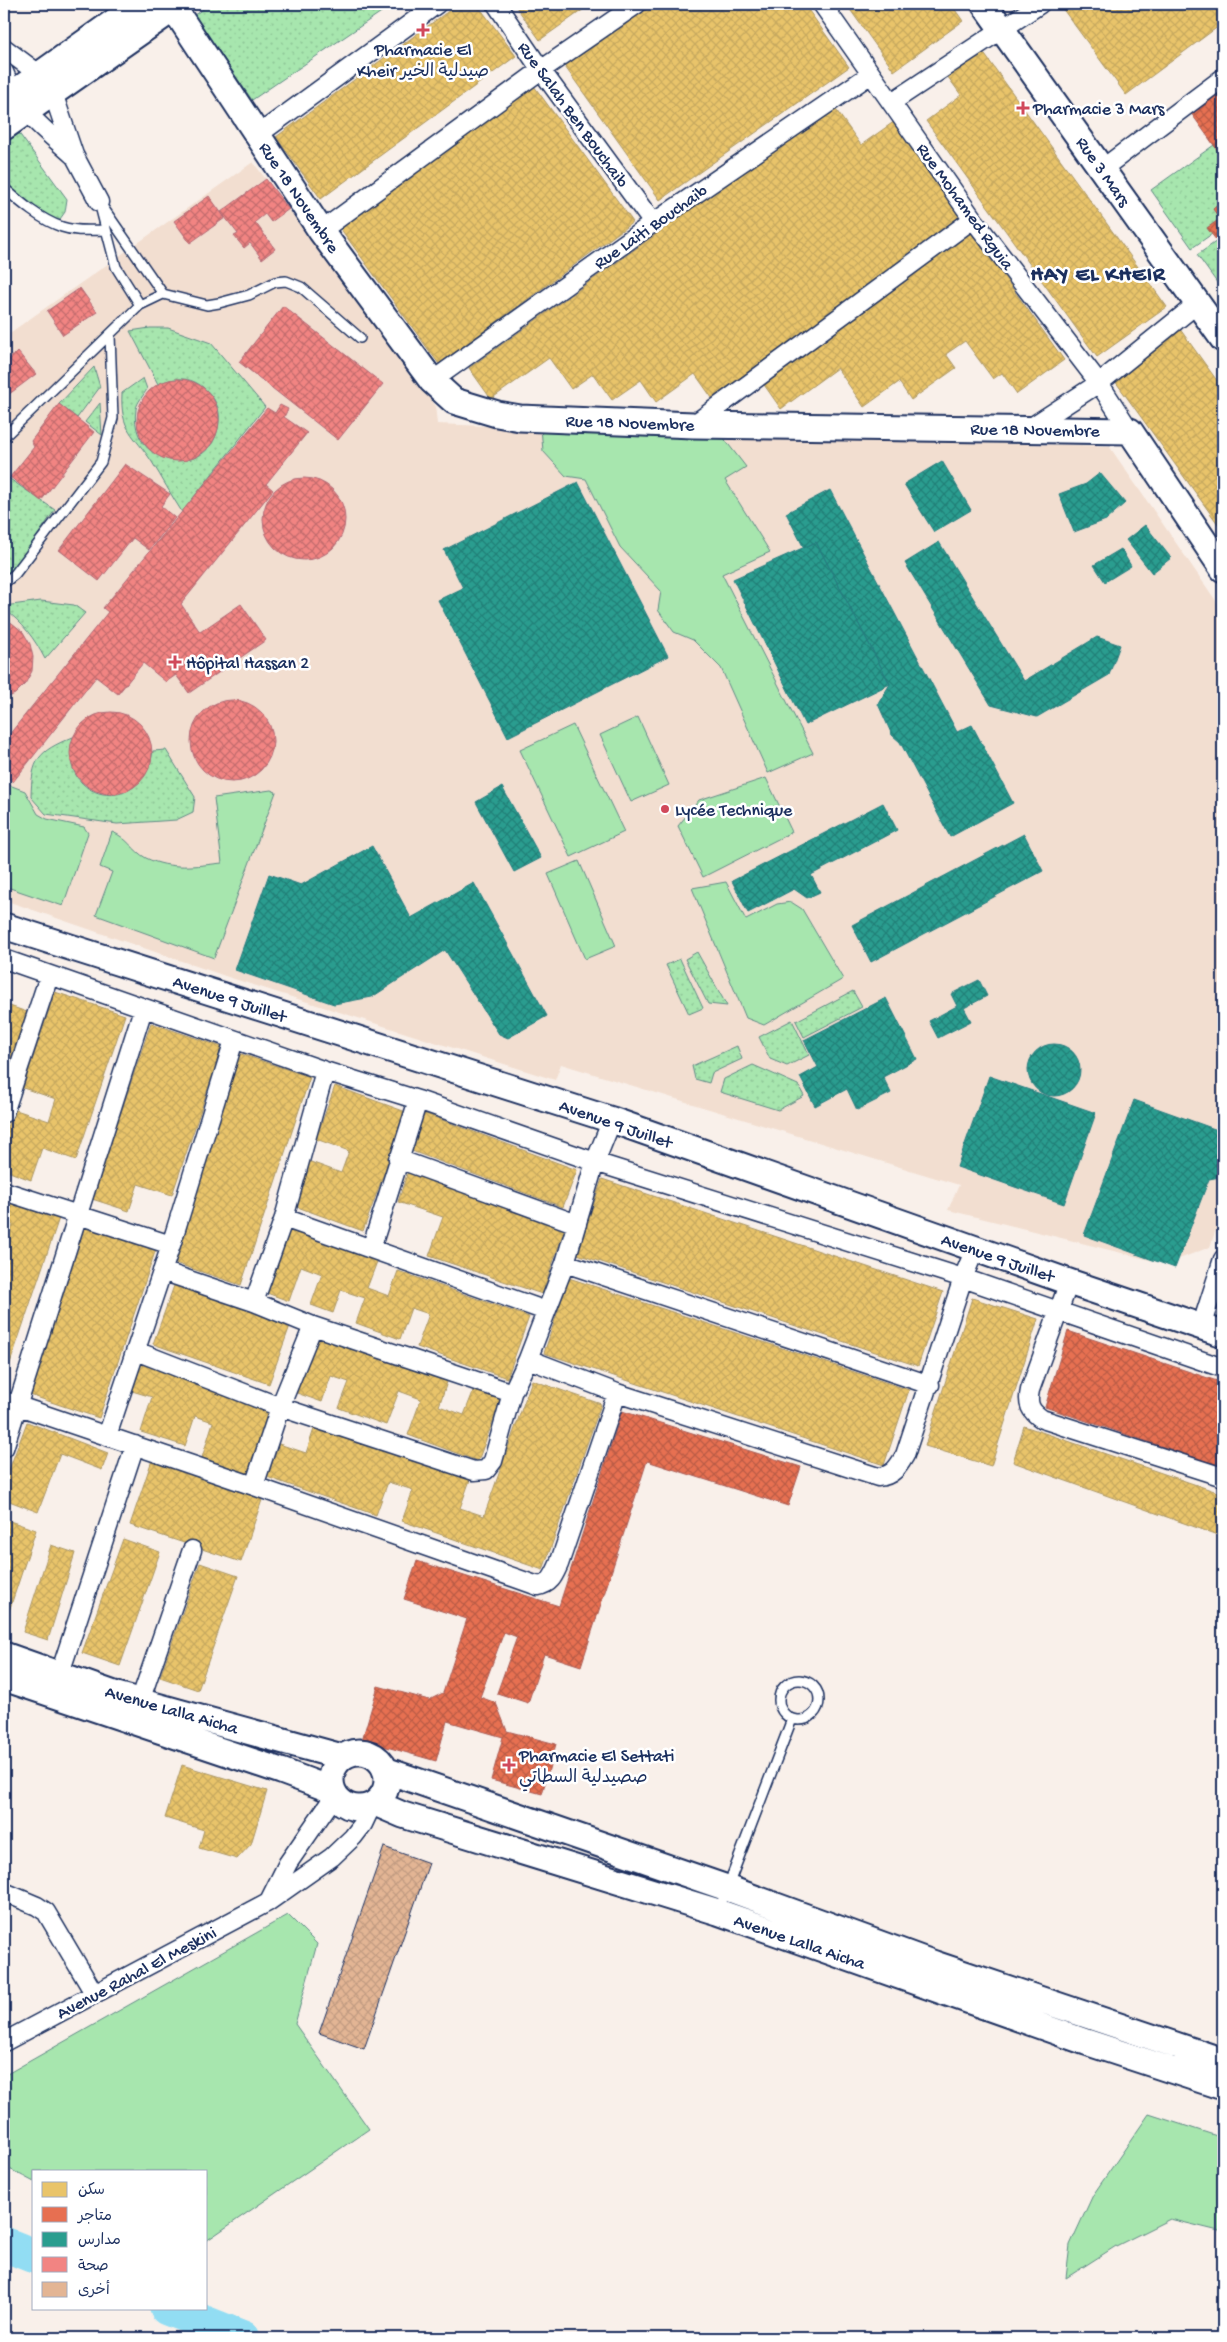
<svg xmlns="http://www.w3.org/2000/svg" width="1227" height="2342" viewBox="0 0 1227 2342" font-family="'Gochi Hand','Playpen Sans Arabic',sans-serif">
	<defs>
		<pattern id="garden-dots" width="8" height="8" patternUnits="userSpaceOnUse" patternTransform="scale(1.25)"><rect width="8" height="8" fill="#a7e6ae"/><path d="M2 2h.1M6 6h.1" fill="none" stroke="#8fc698" stroke-width="1.8" stroke-linecap="round"/></pattern>
		<pattern id="homes-cross-hatch" width="8" height="8" patternUnits="userSpaceOnUse" patternTransform="scale(1.25)"><rect width="8" height="8" fill="#e9c46a"/><path d="M0 0l8 8M0 8l8-8" fill="none" stroke="#c7a95e"/></pattern>
		<pattern id="shops-cross-hatch" width="8" height="8" patternUnits="userSpaceOnUse" patternTransform="scale(1.25)"><rect width="8" height="8" fill="#e76f51"/><path d="M0 0l8 8M0 8l8-8" fill="none" stroke="#ba5c46"/></pattern>
		<pattern id="schools-cross-hatch" width="8" height="8" patternUnits="userSpaceOnUse" patternTransform="scale(1.25)"><rect width="8" height="8" fill="#2a9d8f"/><path d="M0 0l8 8M0 8l8-8" fill="none" stroke="#238078"/></pattern>
		<pattern id="health-cross-hatch" width="8" height="8" patternUnits="userSpaceOnUse" patternTransform="scale(1.25)"><rect width="8" height="8" fill="#f28482"/><path d="M0 0l8 8M0 8l8-8" fill="none" stroke="#c36c6e"/></pattern>
		<pattern id="building-cross-hatch" width="8" height="8" patternUnits="userSpaceOnUse" patternTransform="scale(1.25)"><rect width="8" height="8" fill="#e3b594"/><path d="M0 0l8 8M0 8l8-8" fill="none" stroke="#c29c82"/></pattern>
	</defs>
	<rect width="100%" height="100%" fill="#f9f0ea"/>
	<filter id="ink" filterUnits="userSpaceOnUse"><feTurbulence type="fractalNoise" baseFrequency=".02" numOctaves="2"/><feDisplacementMap in="SourceGraphic" scale="10" xChannelSelector="R" yChannelSelector="G"/><feConvolveMatrix kernelMatrix="1 2 1 2 8 2 1 2 1" color-interpolation-filters="sRGB"/></filter>
	<g filter="url(#ink)">
		<path fill="#f2ded0" d="M253,162L435,405L437,424L833,440L1109,446L1223,611V1208L1210,1247L1166,1264L948,1210L959,1185L561,1064L555,1080L228,977L4,900V337Z"/>
		<path fill="#a7e6ae" stroke="#618a86" d="M541,428L722,436L746,467L725,480L770,552L722,574L813,753L768,773L721,668L693,640L674,632L658,610L661,591L620,547L586,479L566,476L543,451Z
			M638,717L669,785L631,802L600,735Z
			M573,725L624,832L571,857L520,750Z
			M766,778L792,832L703,877L678,826L699,800Z
			M4,783L25,791L38,814L47,819L84,827L88,833L63,906L4,886Z
			M271,790L276,792L214,958L96,915L112,872L100,867L112,832C127,837 133,851 146,858C171,870 195,866 222,863L214,798Z
			M579,861L616,946L585,959L548,874Z
			M726,882L746,920L777,904L791,902L802,909L843,979L764,1025L746,1018L692,888Z
			M288,1915L317,1944L295,2024L369,2129L206,2241V2171H34V2182L4,2166V2092L7,2074Z
			M1149,2114L1223,2138V2232L1170,2219L1116,2246L1066,2278L1070,2245L1093,2195Z"/>
		<path fill="url(#garden-dots)" stroke="#618a86" d="M211,4H393L252,100L194,15Z
			M18,132L67,199L65,212L60,219L51,220L4,183V142Z
			M1214,145L1223,158V201L1213,209L1220,219L1207,228L1212,234L1192,248L1151,190Z
			M1217,241L1223,249V291L1197,255Z
			M150,328H168L211,343L265,407L182,512C171,495 162,478 152,462C134,434 120,431 122,393L143,378L147,389C144,395 137,402 136,409C127,468 213,482 219,422C221,409 214,396 204,388C190,376 174,377 158,384L130,331Z
			M94,367L100,387L77,418L59,404Z
			M100,403L102,435L85,422Z
			M4,475L55,510L10,575H4Z
			M41,601L74,605L85,613L45,659C34,638 23,623 4,609V606Z
			M73,737C55,801 143,820 153,751L166,750L195,797L193,812L176,820L117,824L46,814L31,797C32,759 37,752 73,737Z
			M697,952L727,1006L708,1004L685,959Z
			M680,959L703,1008L689,1014L666,965Z
			M853,991L862,1007L804,1037L796,1021Z
			M792,1020L809,1055L787,1066L770,1059L759,1037Z
			M737,1046L742,1059L712,1073L709,1083L695,1079L692,1066Z
			M753,1065L798,1085L804,1096L778,1110L720,1092L724,1079Z"/>
		<path fill="url(#homes-cross-hatch)" stroke="#ab9766" d="M458,4H477L516,56L321,199L276,137Z
			M514,4H591L540,40Z
			M648,4H804L849,67L660,200L563,64Z
			M846,4H951L963,21L894,71Z
			M1068,4H1223V23L1126,95L1062,8Z
			M980,48L1167,307L1097,357L926,121L961,95L945,73Z
			M534,86L633,222L439,364L340,228Z
			M834,107L861,145L895,121L964,218L712,398L695,374L656,402L641,380L612,400L593,374L571,389L549,358L491,399L469,368Z
			M969,228L1064,360L1017,394L1002,373L993,379L965,341L946,354L956,368L911,400L899,382L864,407L837,368L781,409L760,379Z
			M1177,325L1223,389V531L1110,374Z
			M55,992L125,1015L76,1160L42,1148L31,1180L4,1170V1136L13,1109L49,1121L56,1099L23,1088Z
			M4,1004L27,1012L7,1069L4,1068Z
			M151,1023L222,1047L172,1195L138,1184L129,1211L92,1199Z
			M238,1053L310,1077L241,1285L169,1261Z
			M335,1086L406,1112L363,1231L292,1205L308,1161L341,1173L349,1151L316,1139Z
			M423,1113L577,1170L563,1207L409,1150Z
			M408,1171L566,1225L542,1294L429,1256L443,1217L398,1202Z
			M602,1179L943,1292L918,1366L577,1254Z
			M4,1197L60,1215L4,1381V1247L5,1248L13,1225L4,1222Z
			M85,1222L157,1246L99,1418L27,1394Z
			M287,1227L378,1259L367,1288L389,1296L398,1271L529,1317L507,1378L417,1347L429,1314L411,1308L400,1339L356,1323L365,1298L341,1290L333,1313L311,1305L322,1274L301,1266L289,1301L264,1292Z
			M569,1278L909,1390L884,1465L544,1353Z
			M175,1283L291,1323L269,1384L153,1344Z
			M972,1298L1038,1319L991,1466L925,1446Z
			M317,1332L448,1379L439,1406L464,1415L475,1387L502,1397L478,1461L408,1435L421,1399L399,1391L386,1425L339,1408L349,1382L331,1376L322,1402L294,1392Z
			M141,1364L277,1407L254,1478L201,1461L213,1422L195,1416L185,1446L141,1432L152,1397L132,1391Z
			M532,1380L601,1404L543,1570L402,1521L413,1490L388,1482L376,1515L267,1477L279,1444L306,1453L316,1423L471,1477L460,1508L484,1516Z
			M27,1422L108,1453L102,1470L60,1454L38,1512L4,1499V1483Z
			M1024,1426L1223,1494V1537L1013,1462Z
			M152,1460L263,1497L241,1562L130,1525Z
			M4,1519L36,1530L5,1623L4,1622Z
			M123,1539L160,1552L120,1666L82,1653Z
			M51,1545L75,1553L48,1640L23,1632Z
			M200,1563L238,1576L198,1690L160,1677Z
			M182,1765L267,1791L251,1844L237,1859L199,1848L204,1830L165,1818Z"/>
		<path fill="url(#shops-cross-hatch)" stroke="#aa5c55" d="M1223,90V158L1191,113Z
			M1223,201V249L1207,228L1220,219L1213,209Z
			M1068,1331L1223,1383V1467L1045,1407Z
			M622,1411L801,1467L788,1506L647,1461L581,1666L544,1654L528,1703L497,1693L517,1637L504,1632L480,1697L496,1703L507,1731L556,1744L542,1794L491,1780L503,1737L447,1721L436,1761L362,1740L378,1686L429,1700L443,1693L467,1619L404,1599L417,1561L559,1606Z"/>
		<path fill="url(#schools-cross-hatch)" stroke="#267c80" d="M942,461L971,510L934,532L904,484Z
			M1100,473L1125,503L1106,520L1074,532L1059,494L1086,484Z
			M578,482L668,656L508,737L438,600L463,588L444,550Z
			M830,490L957,732L972,725L1013,803L950,837L900,742L892,735L878,704L890,684L816,542L804,548L786,513Z
			M1145,525L1171,558L1152,573L1126,540Z
			M816,542L890,684L805,725L733,579Z
			M939,542L1024,681L1097,637L1120,645L1109,675L1037,717L991,705L905,563Z
			M1121,549L1131,566L1105,582L1094,565Z
			M502,787L541,858L514,872L476,802Z
			M883,803L897,830L811,875L820,892L807,898L794,889L748,913L732,881Z
			M1024,834L1043,871L871,962L852,925Z
			M372,846L411,918L474,883L547,1016L508,1038L499,1034L445,950L372,997L334,1004L235,970L269,874L301,885Z
			M979,980L987,996L964,1008L971,1021L938,1038L929,1021L957,1006L951,994Z
			M886,998L917,1059L883,1077L891,1093L857,1110L847,1089L815,1106L800,1077L818,1067L804,1040Z
			M1028 1070a26 26 0 1 1 52 0a26 26 0 1 1-52 0Z
			M989,1076L1096,1113L1064,1204L957,1167Z
			M1134,1100L1223,1132V1168L1220,1177L1209,1179L1175,1268L1084,1235Z"/>
		<path fill="url(#health-cross-hatch)" stroke="#b26a77" d="M266,179L289,209L271,222L265,214L255,222L275,249L262,259L250,243L244,248L234,236L238,234L221,212Z
			M209,196L225,218L190,243L174,221Z
			M80,288L97,312L63,335L47,311Z
			M283,306L383,384L338,440L239,362Z
			M18,352L36,374L4,398V362Z
			M137 420a41 41 0 1 1 82 0a41 41 0 1 1-82 0Z
			M59,404L94,432L41,501L10,477L34,447L31,441Z
			M280,405L288,409L284,417L307,433L266,484L273,490L181,604L200,632L241,604L266,640L189,693L176,675L166,682L143,663L118,694L96,677L13,782L4,774V741L108,612L103,608L267,408L275,413Z
			M125,464L170,494L161,506L175,518L149,550L133,538L99,581L59,550Z
			M263 519a41 41 0 1 1 82 0a41 41 0 1 1-82 0Z
			M4,620L12,623L23,632L30,644L33,657L32,671L25,684L15,694L4,699Z
			M191 741a41 41 0 1 1 82 0a41 41 0 1 1-82 0Z
			M70 753a41 41 0 1 1 82 0a41 41 0 1 1-82 0Z"/>
		<g fill="none" stroke-linecap="round" stroke-linejoin="round">
			<path stroke="#92ddf3" stroke-width="35" d="M4,2244L34,2256
				M167,2308L243,2338"/>
		</g>
		<path fill="url(#building-cross-hatch)" stroke="#1b2f5e" d="M384,1847L429,1863L364,2049L319,2033Z"/>
		<g fill="none" stroke-linecap="round" stroke-linejoin="round">
			<g stroke="#1b2f5e" stroke-width="12">
				<path id="lane" d="M4,188C21,203 41,220 62,227C76,232 91,230 105,230
					M102,206L163,294
					M140,305L163,294L207,305L219,303L249,295L275,282L286,281L301,287L360,338
					M4,437L140,305L116,267L99,202
					M4,583L15,574L101,462L113,418L110,335
					M779 1700a20 20 0 1 1 40 0a20 20 0 1 1-40 0Z
					M718,1912L792,1719"/>
			</g>
			<g stroke="#1b2f5e" stroke-width="21">
				<path id="street" d="M496,4L541,70L653,223
					M822,4L973,219L1099,383L1130,431
					M4,48L40,75L53,93L74,155L99,202
					M4,72C20,113 41,126 73,155
					M892,102L1040,4
					M259,134L437,4
					M1102,169L1223,78
					M321,231L541,70L637,4
					M432,381L653,223L871,74
					M693,425L973,219
					M1028,429L1099,383L1198,303
					M4,959L325,1071L418,1100L595,1162L963,1278L1223,1368
					M4,1113L49,976
					M398,1159L577,1224
					M4,1191L171,1245
					M284,1218L546,1311
					M371,1249L418,1100
					M565,1263L930,1385
					M162,1271L254,1302L313,1326L512,1393
					M1069,1282L1030,1390C1027,1404 1030,1411 1042,1419L1223,1477
					M254,1302L284,1218L325,1071
					M1201,1327L1223,1259
					M136,1351L280,1407L474,1471L486,1470L493,1461L512,1393L528,1359L565,1263L595,1162L612,1120
					M528,1359L617,1393L878,1477C893,1476 898,1467 905,1455L963,1278L975,1249
					M4,1401L254,1486L538,1586C551,1584 554,1575 559,1564L617,1393
					M107,1436L171,1245L234,1040
					M4,1448L143,1009
					M254,1486L280,1407L313,1326
					M59,1676L135,1445
					M140,1701L192,1550
					M4,1892L37,1906L46,1912L94,1993
					M269,1901L288,1863L335,1795
					M4,2042L268,1902L332,1857L353,1837L363,1824L372,1805"/>
			</g>
			<g stroke="#1b2f5e" stroke-width="29">
				<path id="secondary" d="M171,4L321,231L432,381L454,401L497,414L520,418L693,425L1130,431L1223,569
					M984,4L1223,339
					M4,100L139,4
					M4,127L180,4
					M4,926L612,1120L1069,1282L1223,1334
					M4,1655L117,1695L342,1757
					M4,1678L281,1771L332,1790
					M331 1780a28 28 0 1 1 56 0a28 28 0 1 1-56 0Z
					M385,1770L727,1888L935,1964L1223,2061
					M375,1803L403,1815L718,1912L1086,2042L1223,2087"/>
			</g>
			<use href="#lane" stroke="#fff" stroke-width="9"/>
			<use href="#street" stroke="#fff" stroke-width="18"/>
			<use href="#secondary" stroke="#fff" stroke-width="25"/>
		</g>
	</g>
	<g fill="#d1495b" stroke="#fff" stroke-width="2">
		<path d="M420.5 22.5h5v5h5v5h-5v5h-5v-5h-5v-5h5z"/>
		<path d="M1020.5 100.5h5v5h5v5h-5v5h-5v-5h-5v-5h5z"/>
		<path d="M172.5 654.5h5v5h5v5h-5v5h-5v-5h-5v-5h5z"/>
		<circle cx="665" cy="809" r="5"/>
		<path d="M506.5 1757.5h5v5h5v5h-5v5h-5v-5h-5v-5h5z"/>
	</g>
	<g text-anchor="middle" stroke-width="5" stroke-linejoin="round" paint-order="stroke">
		<g font-size="18" fill="#1b2f5e" stroke="#fff" text-anchor="start">
			<text x="423" y="55" text-anchor="middle">Pharmacie El<tspan x="423" dy="21">Kheir صيدلية الخير</tspan></text>
			<text x="1033" y="114">Pharmacie 3 Mars</text>
			<text x="186" y="668">Hôpital Hassan 2</text>
			<text x="675" y="815">Lycée Technique</text>
			<text x="519" y="1761">Pharmacie El Settati<tspan x="519" dy="21">صصيدلية السطاتي</tspan></text>
		</g>
		<g font-size="18" fill="#1b2f5e" stroke="#fff">
			<text transform="translate(574 114) rotate(54)" y="6">Rue Salah Ben Bouchaib</text>
			<text transform="translate(1104 171) rotate(55)" y="6">Rue 3 Mars</text>
			<text transform="translate(300 197) rotate(56)" y="6">Rue 18 Novembre</text>
			<text transform="translate(966 206) rotate(54)" y="6">Rue Mohamed Rguia</text>
			<text transform="translate(650 226) rotate(-35)" y="6">Rue Laiti Bouchaib</text>
			<text transform="translate(630 422) rotate(2)" y="6">Rue 18 Novembre</text>
			<text transform="translate(1035 429) rotate(1)" y="6">Rue 18 Novembre</text>
			<text transform="translate(230 998) rotate(18)" y="6">Avenue 9 Juillet</text>
			<text transform="translate(616 1123) rotate(19)" y="6">Avenue 9 Juillet</text>
			<text transform="translate(998 1257) rotate(19)" y="6">Avenue 9 Juillet</text>
			<text transform="translate(172 1709) rotate(16)" y="6">Avenue Lalla Aicha</text>
			<text transform="translate(800 1941) rotate(19)" y="6">Avenue Lalla Aicha</text>
			<text transform="translate(136 1972) rotate(-28)" y="6">Avenue Rahal El Meskini</text>
		</g>
		<g font-size="22" font-weight="bold" letter-spacing="1" fill="#1b2f5e" stroke="#fff">
			<text x="1098" y="280">HAY EL KHEIR</text>
		</g>
	</g>
	<rect width="1227" height="2342" fill="none" stroke="#fff" stroke-width="20"/>
	<rect x="10" y="10" width="1207" height="2322" fill="none" stroke="#1b2f5e" stroke-width="2" filter="url(#ink)"/>
	<rect x="32" y="2170" width="175" height="140" fill="#ffffff" stroke="#a4acbf"/>
	<rect x="42" y="2182" width="25" height="15" fill="#e9c46a" stroke="#a4acbf"/>
	<text x="78" y="2194" font-size="15" fill="#1b2f5e">سكن</text>
	<rect x="42" y="2207" width="25" height="15" fill="#e76f51" stroke="#a4acbf"/>
	<text x="78" y="2220" font-size="15" fill="#1b2f5e">متاجر</text>
	<rect x="42" y="2232" width="25" height="15" fill="#2a9d8f" stroke="#a4acbf"/>
	<text x="78" y="2244" font-size="15" fill="#1b2f5e">مدارس</text>
	<rect x="42" y="2257" width="25" height="15" fill="#f28482" stroke="#a4acbf"/>
	<text x="78" y="2270" font-size="15" fill="#1b2f5e">صحة</text>
	<rect x="42" y="2282" width="25" height="15" fill="#e3b594" stroke="#a4acbf"/>
	<text x="78" y="2294" font-size="15" fill="#1b2f5e">أخرى</text>
</svg>
